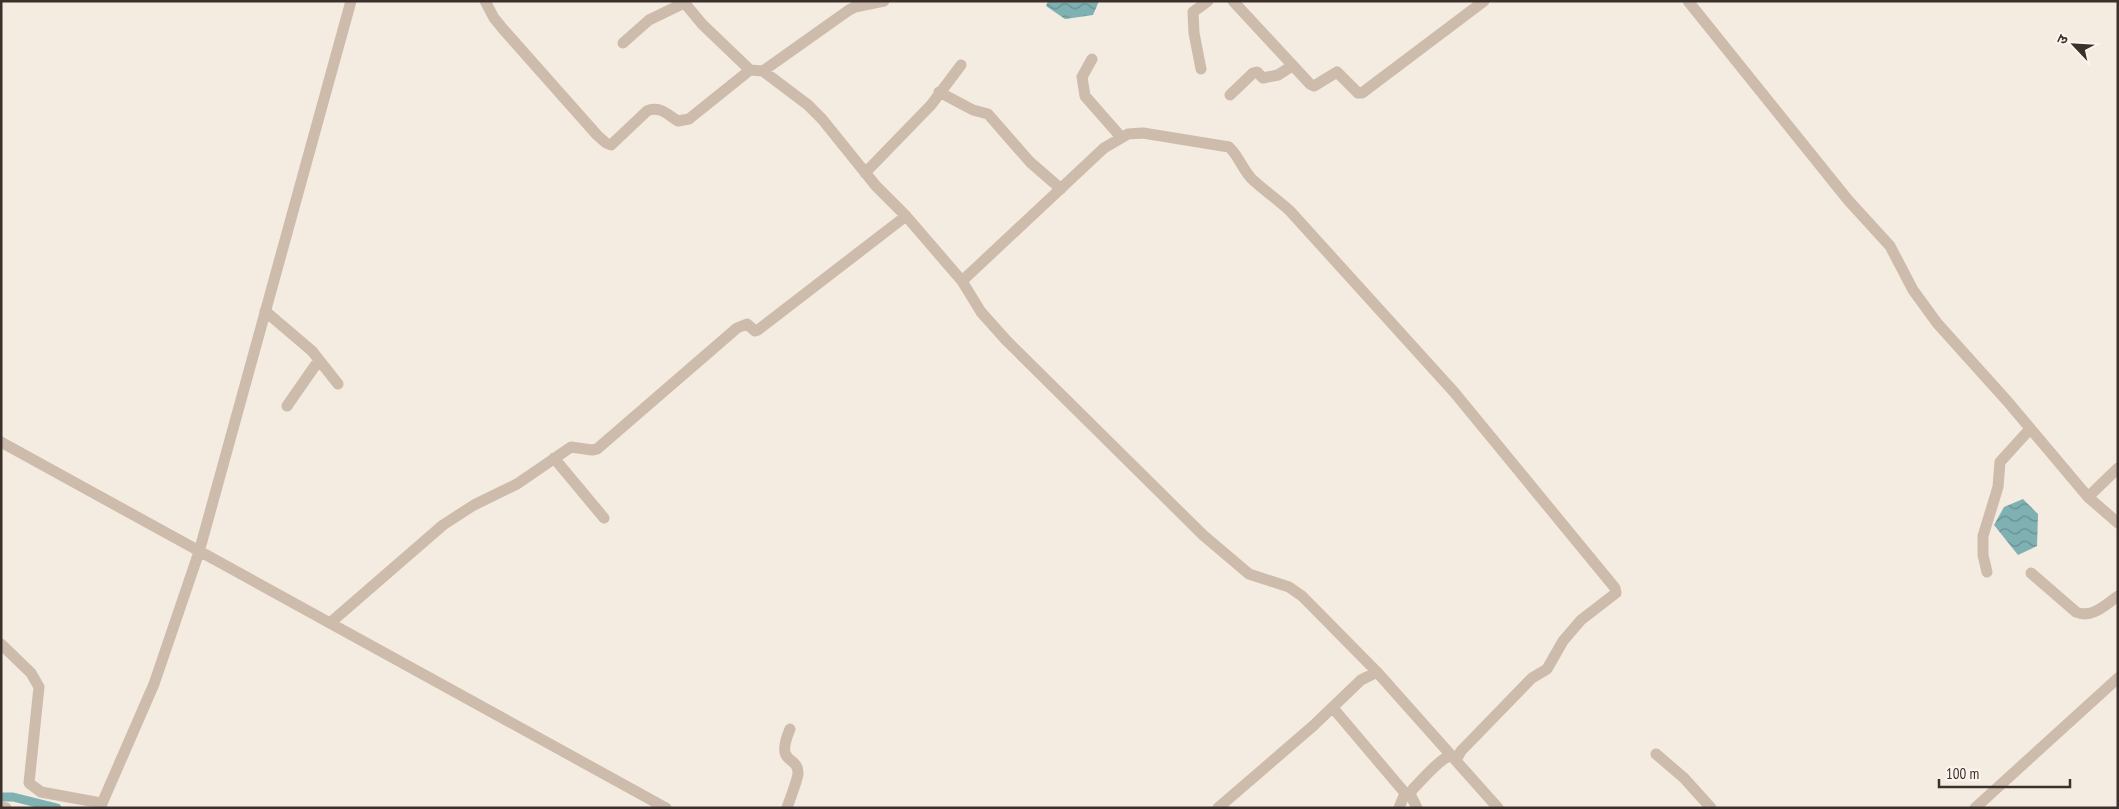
<svg xmlns="http://www.w3.org/2000/svg" width="2119" height="809" viewBox="0 0 2119 809" font-family="'PT Sans Narrow','Noto Sans Devanagari',sans-serif">
	<defs>
		<pattern id="water-waves" width="16" height="10" patternUnits="userSpaceOnUse" patternTransform="scale(1.25)"><rect width="16" height="10" fill="#7fb0b2"/><path d="M0 5q4-4 8 0t8 0" fill="none" stroke="#699091"/></pattern>
	</defs>
	<rect width="100%" height="100%" fill="#f4ebe1"/>
	<path fill="url(#water-waves)" d="M1048,1H1099L1093,15L1065,19L1046,6Z
		M2023,499L2038,514L2037,546L2018,555L1994,525L2004,507Z"/>
	<g fill="none" stroke-linecap="round" stroke-linejoin="round">
		<path stroke="#7fb0b2" stroke-width="9" d="M1,797H13L57,808"/>
		<path stroke="#cdbbac" stroke-width="11" d="M485,1L494,18L503,29L597,135L606,143L611,145L647,111C659,105 668,115 678,121L689,119L750,70
			M683,1L702,24L750,70L763,71L808,105L822,119L876,186L906,216L962,281L981,312L1006,340L1203,535L1249,574L1289,587L1302,596L1377,672
			M1233,1L1310,84L1314,86L1337,72L1358,93H1362L1484,1
			M1688,1L1848,200L1890,246L1913,290L1937,323L2008,402L2088,497L2118,523
			M623,43L649,20L684,3
			M1092,59L1082,77L1085,96L1121,137
			M1201,69L1194,33L1193,12L1208,1
			M763,71L849,10L855,7L884,1
			M939,92L973,110L988,114L1030,162L1061,189
			M1230,95L1253,73L1257,72L1263,78L1278,75L1292,66
			M865,173L931,105L961,65
			M962,281L1104,148L1128,134L1143,133L1229,147C1239,156 1243,171 1253,180C1265,191 1278,200 1290,211L1454,392L1615,588L1616,593L1581,620L1563,641L1547,669L1532,678L1461,751L1456,760
			M265,311L312,351L338,384
			M287,406L319,360
			M1,442L666,808
			M554,458L604,518
			M2088,497L2118,468
			M1987,572L1983,555V536L1998,487L2000,462L2030,429
			M2031,573L2076,612C2092,619 2105,605 2118,596
			M330,623L443,525L474,505L517,484L571,447L592,450L597,449L737,328L747,324L755,331L758,330L906,216
			M1,644L31,673L39,687L29,783L41,792L101,803
			M1333,708L1405,793L1399,808
			M1656,754L1684,778L1711,808
			M1,807L6,808
			M100,808L154,684L199,552L351,1
			M787,808C790,799 797,781 798,774C799,754 774,767 790,729
			M1218,808L1313,726L1361,680L1377,672L1498,808
			M1417,808L1410,794L1413,789C1421,781 1441,757 1451,756
			M1975,808L2118,678"/>
	</g>
	<rect width="2119" height="809" fill="none" stroke="#3b302b" stroke-width="5"/>
	<g transform="translate(2074 45) rotate(295)" stroke="#fbf5ee" stroke-width="4" paint-order="stroke">
	<path d="M0-4L9 19L0 12L-9 19Z" fill="#3b302b"/>
	<text y="-8" font-size="14" font-weight="bold" text-anchor="middle" fill="#3b302b">उ</text>
	</g>
	<path d="M1939 779v8h131v-8" fill="none" stroke="#3b302b" stroke-width="2.5"/>
	<text x="1946" y="779" font-size="15" fill="#3b302b" stroke="#fbf5ee" stroke-width="4" paint-order="stroke">100 m</text>
</svg>
